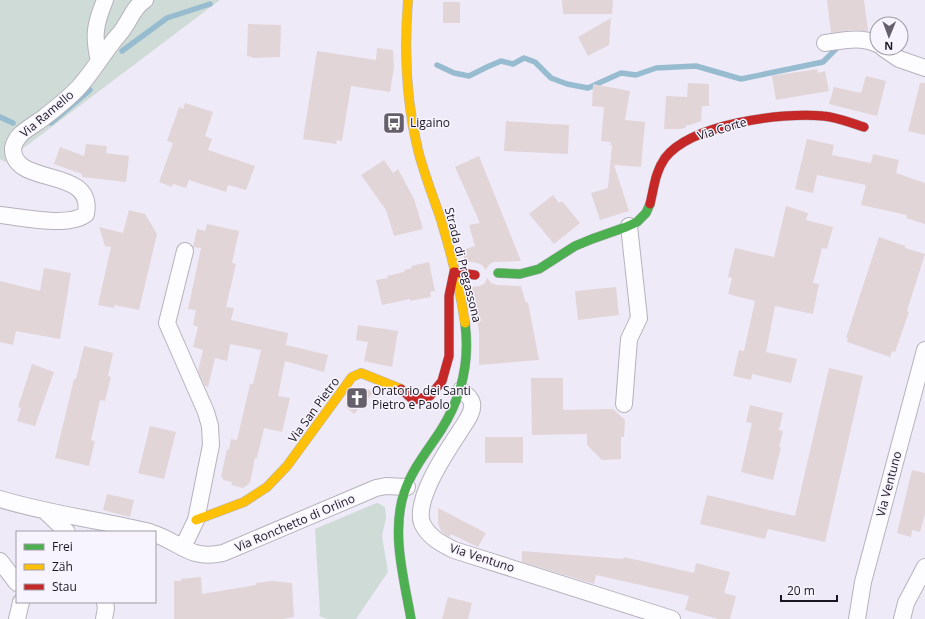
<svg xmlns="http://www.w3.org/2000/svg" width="925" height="619" viewBox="0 0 925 619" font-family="'Open Sans',sans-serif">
	<rect width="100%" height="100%" fill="#efeaf8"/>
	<path fill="#cedbd6" d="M0,0H220L5,162L0,159Z
		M378,503L385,507L386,518L382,536L388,572L356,619H327L319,616L320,613L315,529L374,504Z"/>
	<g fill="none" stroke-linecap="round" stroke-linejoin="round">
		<path stroke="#97bcd0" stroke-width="5.5" d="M122,51L167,18L210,4
			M437,65L454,73L469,76L487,67L501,61L513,64L524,58L535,62L551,78L567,84L588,88L621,73L636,75L656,68L696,66L741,79L823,62L836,49
			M0,117L13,123
			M51,123L90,90"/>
	</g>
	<path fill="#e1d5d8" d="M562,0H613L612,14H563Z
		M827,0H864L868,31L851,30L831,33Z
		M443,2H460V23H443Z
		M611,18L609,45L588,56L578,37Z
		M248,24L281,25L280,57L252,58V57L247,56Z
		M377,48L393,50L394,67L390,92L351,86L342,141L337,140L336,144L303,139L317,51L376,60Z
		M817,69L818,73L825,71L829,91L776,100L772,76Z
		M866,76L886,81L877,116L829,104L834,87L861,93Z
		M688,83L709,84V106H702L701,121L690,125H686V127L682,129H664L666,96L687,97Z
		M920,83H925V135L908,131Z
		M593,84L630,91L625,120L645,122L641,167L614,165L629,211L600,220L591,193L608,188L612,145H610L611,142L601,141L604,107L592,106Z
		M185,103L213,112L205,136L212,139L208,150L255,166L246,190L228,185L226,192L189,180L186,188L173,184L172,187L159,182L173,143L167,141L179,107L183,109Z
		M506,121L569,125L568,154L504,151Z
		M807,139L834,145L832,155L871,163L873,154L899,160L896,173L925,183V224L906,218L907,215L861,205L866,185L817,175L813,193L795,189Z
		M86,144L107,146L106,153L129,156L126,182L82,177V174L54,164L60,147L84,156Z
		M479,156L521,261L493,262L488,266L486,270L482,265L477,263L465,261L462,250L475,246L469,225L480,223L455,167Z
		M384,160L393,173L398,169L414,199L423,229L394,236L386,210L361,175Z
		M553,195L559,203L562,201L580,223L554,244L529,214Z
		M786,206L808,213L806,220L833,227L827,249L822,248L813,283L819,284L813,314L775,306L766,352L797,359L791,383L752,374L751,380L733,376L739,350L744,351L755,301L728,294L732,278L728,277L735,248L774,257Z
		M129,210L145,214L157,234L139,310L114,305V308L98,305L111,247L105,246L99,227L123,233Z
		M207,224L239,231L232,263L236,264L226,307L234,308L231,320L288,333L286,345L328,355L324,372L285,361L278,396L290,398L282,432L264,428L257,458H255L250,483L243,488L231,485L232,482L223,480V477H221L227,449L229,450L231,439L237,440L250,384H253L261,350L230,344L227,361L215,358L208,387L205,386L198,371L203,350L193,347L198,327L193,325L196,310L188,309L201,248L193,247L197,229L205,231Z
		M879,237L905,246V248L925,254L907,311L909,312L895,352L892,351L890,357L847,342L848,338H846Z
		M429,262L435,291L430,292L431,297L410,301V299L382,305L376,280L388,278L387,276L404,272V270L412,268L411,266Z
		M44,268L71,273L60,339L16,331L13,345L0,342V281L40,291Z
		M487,278L491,283L497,285L521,286L526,303L528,302L539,360L479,365V331L471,287L480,286L485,283Z
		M616,287L619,315L578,320L575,291Z
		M358,325L398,331L392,367L364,361L368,342L356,340Z
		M84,346L113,353L108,376L111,377L105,401L100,400L91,440L95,441L89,466L55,458L74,379H76Z
		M32,364L54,372L35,426L17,421L21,408L18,407Z
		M829,368L863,376L825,542L768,529L765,539L700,524L707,495L795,516Z
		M531,378H563V410L613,409L625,420L624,437H621V459L602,460L587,445V434L532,435Z
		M360,387L370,390L373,393L354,414L346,407Z
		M750,405L783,413L779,430L783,431L779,447H781L773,480L741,472L752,423L746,422Z
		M150,426L176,432L164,479L138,473Z
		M485,437H523V463H485Z
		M912,470L925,473V514L920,532L912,530L911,537L897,533Z
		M107,494L134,500L130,517L103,510Z
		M438,508L486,533L478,547L451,534L449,537L441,531L438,523Z
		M522,551L623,559L624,557L694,573L696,563L730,572L724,593L736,596L730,619H718L685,610L689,596L596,575L594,584L522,562Z
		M201,577L202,594L256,585V583L271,581L292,583L294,617L283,619H174V581H181V579Z
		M448,597L472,603L468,619H442Z"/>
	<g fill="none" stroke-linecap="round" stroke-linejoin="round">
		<g stroke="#b6b2bd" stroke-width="18">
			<path id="street" d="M825,43C842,41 860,36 877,44
				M883,48L899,59L925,68
				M99,61C93,36 95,24 105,0
				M0,215C21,217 69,228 86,214C95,165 12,188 13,148C14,144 17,138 20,135C26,129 35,124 42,119C55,109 68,99 79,87C91,74 101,57 112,43C116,37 122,32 125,26C131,17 135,6 145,0
				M461,390C465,394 471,397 472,403C474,413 464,424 460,431C447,451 414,499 422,523C428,537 442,544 454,550L672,619
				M624,404L629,339L639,318L629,226
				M0,499C49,514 100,520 150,532
				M46,512L67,532
				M155,534C182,544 191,560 223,553L376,488L386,486L407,487
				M183,547L196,520L211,445L210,426L206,412L167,323L185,251
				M0,561L17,583
				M17,619L21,602
				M104,619L106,608L105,602
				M857,619L863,582L925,350
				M902,619L906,603L925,567"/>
		</g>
		<g stroke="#b6b2bd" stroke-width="10">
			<path id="fast" d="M498,273L520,274L539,269L575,246L592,239L626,227L637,222L646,213L650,204
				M411,619C404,579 391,533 404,493C412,469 428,450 441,430C462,397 470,361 465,323"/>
		</g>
		<g stroke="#b6b2bd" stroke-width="10">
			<path id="slow" d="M408,0C404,51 406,101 418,150C424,174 433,196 441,220C451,253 460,288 465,323
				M196,520L244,502L267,487L287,466L352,377L361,373L401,389"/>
		</g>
		<g stroke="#b6b2bd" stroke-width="10">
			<path id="jam" d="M650,204C654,188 655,172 665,158C691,124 782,112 823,116C837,117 851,123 864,127
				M401,389L413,400L430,396L442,381L449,356V296L454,272L475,275"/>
		</g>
		<use href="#street" stroke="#fdfcfe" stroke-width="16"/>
		<use href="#fast" stroke="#4caf50" stroke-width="9"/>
		<use href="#slow" stroke="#ffc107" stroke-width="9"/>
		<use href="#jam" stroke="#c62828" stroke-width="9"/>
	</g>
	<defs>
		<g id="bus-square" transform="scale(1.15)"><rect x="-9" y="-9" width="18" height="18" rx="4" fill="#65606b" stroke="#f8f4ff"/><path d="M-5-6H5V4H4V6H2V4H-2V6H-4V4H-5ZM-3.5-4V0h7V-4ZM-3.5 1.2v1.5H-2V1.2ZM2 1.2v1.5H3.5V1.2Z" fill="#fff"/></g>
		<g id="church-square" transform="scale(1.15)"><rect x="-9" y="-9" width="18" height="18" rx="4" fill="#65606b" stroke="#f8f4ff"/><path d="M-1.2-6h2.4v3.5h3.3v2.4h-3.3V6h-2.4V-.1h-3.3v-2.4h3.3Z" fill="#fff"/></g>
	</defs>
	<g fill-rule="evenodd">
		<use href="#bus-square" x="394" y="123"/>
		<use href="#church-square" x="357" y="398"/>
	</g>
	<g text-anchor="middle" stroke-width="3" stroke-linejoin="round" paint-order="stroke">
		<g font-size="12" fill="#1a161f" stroke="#f8f4ff">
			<text transform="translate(47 114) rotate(-40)" y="4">Via Ramello</text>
			<text transform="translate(722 129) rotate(-17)" y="4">Via Corte</text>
			<text transform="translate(463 265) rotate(76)" y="4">Strada di Pregassona</text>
			<text transform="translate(314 410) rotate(-54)" y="4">Via San Pietro</text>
			<text transform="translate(889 484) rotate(-75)" y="4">Via Ventuno</text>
			<text transform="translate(295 523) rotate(-23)" y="4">Via Ronchetto di Orlino</text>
			<text transform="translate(482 558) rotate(18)" y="4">Via Ventuno</text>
		</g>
		<g font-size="12" fill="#1a161f" stroke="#f8f4ff" text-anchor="start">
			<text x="410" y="127">Ligaino</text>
			<text x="372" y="395">Oratorio dei Santi<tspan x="372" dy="14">Pietro e Paolo</tspan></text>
		</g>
	</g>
	<rect x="16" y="531" width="140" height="72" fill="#f8f4ff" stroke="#9f9ba5"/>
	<rect x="24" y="544" width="20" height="6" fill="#4caf50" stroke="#9f9ba5"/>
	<text x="52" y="551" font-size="12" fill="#1a161f">Frei</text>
	<rect x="24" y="564" width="20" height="6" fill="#ffc107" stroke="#9f9ba5"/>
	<text x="52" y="571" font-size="12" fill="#1a161f">Zäh</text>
	<rect x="24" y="584" width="20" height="6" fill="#c62828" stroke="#9f9ba5"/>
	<text x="52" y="591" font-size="12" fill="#1a161f">Stau</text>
	<g transform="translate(889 36) rotate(181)"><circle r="19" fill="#f8f4ff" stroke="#9f9ba5"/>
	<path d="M0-3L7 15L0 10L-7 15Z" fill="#65606b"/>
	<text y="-6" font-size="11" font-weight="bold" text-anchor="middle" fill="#1a161f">N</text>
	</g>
	<path d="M781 595v6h56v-6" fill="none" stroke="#1a161f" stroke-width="2"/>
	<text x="787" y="595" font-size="12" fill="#1a161f" stroke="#f8f4ff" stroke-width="3" paint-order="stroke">20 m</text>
</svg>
